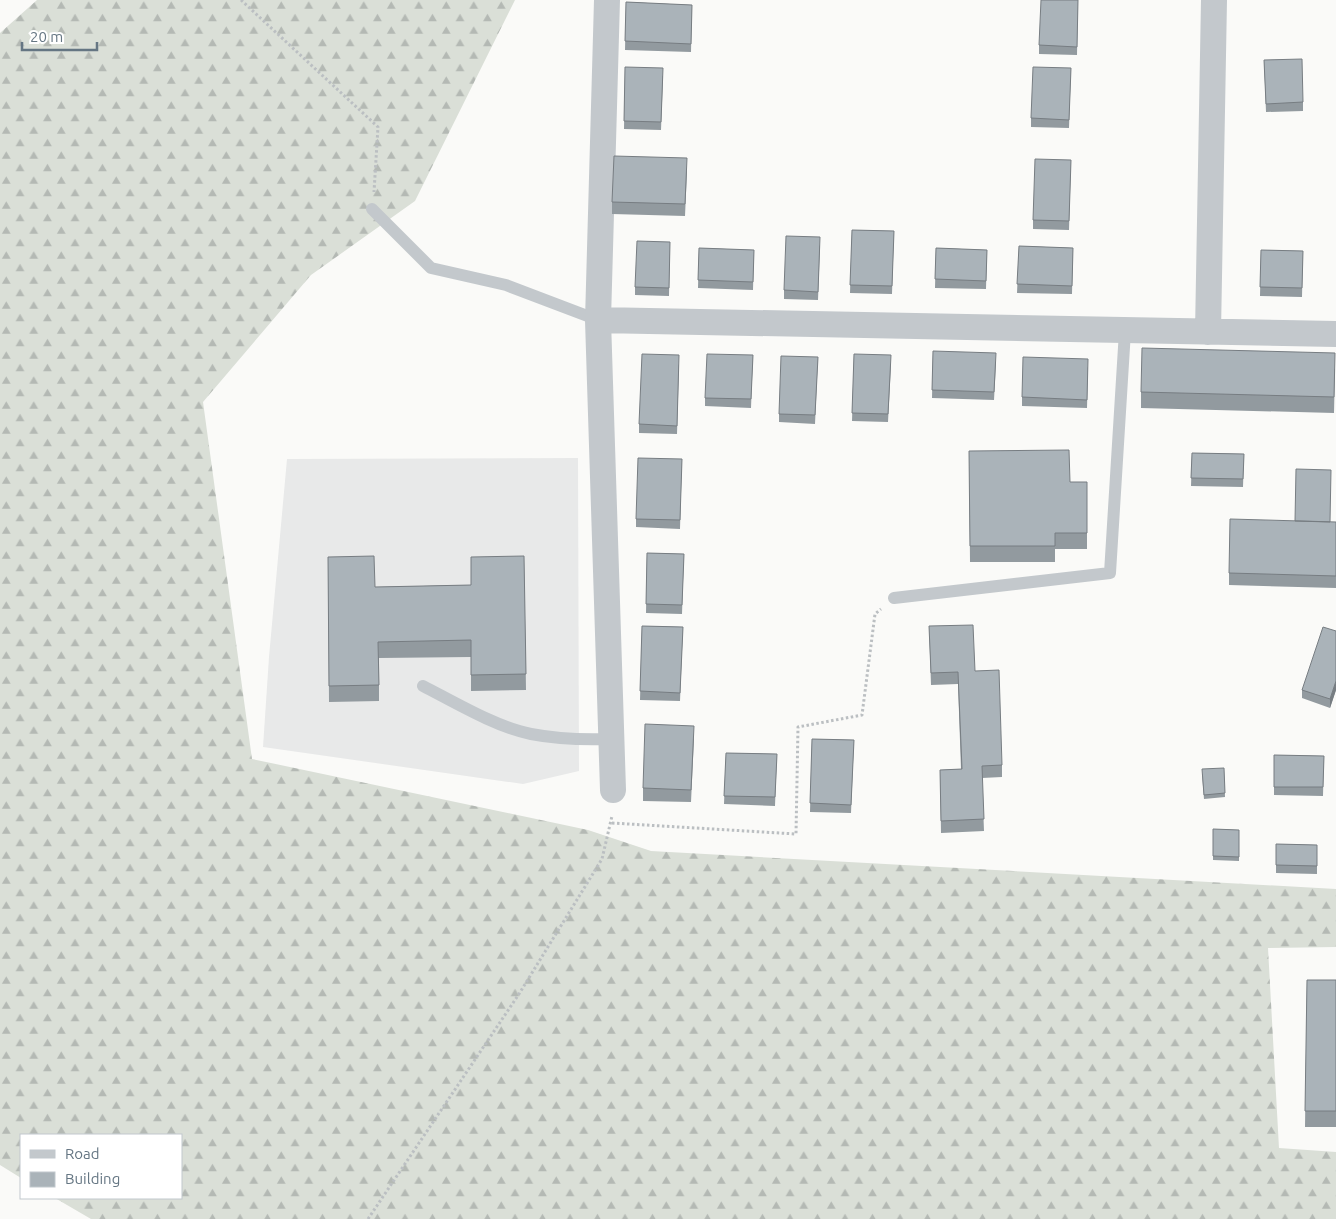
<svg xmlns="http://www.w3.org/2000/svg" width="1336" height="1219" viewBox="0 0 1336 1219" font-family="Ubuntu,sans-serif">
	<defs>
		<pattern id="forest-firs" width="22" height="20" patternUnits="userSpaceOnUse" patternTransform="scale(1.25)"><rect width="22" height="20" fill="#dadfd7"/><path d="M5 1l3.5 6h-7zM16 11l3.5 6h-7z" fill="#b4b9b4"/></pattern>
	</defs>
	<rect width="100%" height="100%" fill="#fafaf8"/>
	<path fill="#e8e9e9" d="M578,458L579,771L523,784L263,747L269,657L287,459Z"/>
	<path fill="url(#forest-firs)" d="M37,0H515L415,201L311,275L203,402L252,759L588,830L651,851L1336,889V947L1268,948L1279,1148L1336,1152V1219H91L55,1198H181V1135H21V1178L0,1165V33Z"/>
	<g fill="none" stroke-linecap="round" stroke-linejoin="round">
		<path stroke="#bbbfc2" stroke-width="3" stroke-dasharray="2.5 2.5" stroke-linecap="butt" d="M241,0L378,127L374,192
			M612,823L796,834L798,727L862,715L875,614L881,609
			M368,1219L519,994L602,859L612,816"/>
		<path stroke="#c3c8cc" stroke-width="12" d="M372,209L431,268L506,285L598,320
			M894,598L1110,573L1125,331
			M423,686C454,702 498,728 531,734C557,739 585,740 611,739"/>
		<path stroke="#c3c8cc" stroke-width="26" d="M607,0L598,320L613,790
			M598,320L1336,334
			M1208,332L1214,0"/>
	</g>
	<path fill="#929a9f" d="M1078,0L1077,55L1039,54V45Z
		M626,2L692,5L691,52L625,50Z
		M1264,60L1303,102V111L1266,112Z
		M625,67L663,76L661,130L624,129Z
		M1071,68L1069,128L1031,127V118Z
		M1071,160L1069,230L1033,229V220Z
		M687,171L685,216L612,214V202Z
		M852,230L894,231L892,294L850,293Z
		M670,242L669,296L635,295V287Z
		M820,245L818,300L784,299V290Z
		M1019,246L1073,248L1072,294L1017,293Z
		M699,248L754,250L753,290L698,288Z
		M936,248L987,250L986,289L935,288Z
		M1261,250L1303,251L1302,297L1260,296Z
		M933,351L996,362L994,400L932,398Z
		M854,354L891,364L888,422L852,421Z
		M753,355L751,408L705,406V398Z
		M818,357L815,424L779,422V414Z
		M679,364L677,434L639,433V424Z
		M1088,367L1087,408L1022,406V397Z
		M1335,369L1334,413L1141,408V392Z
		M969,451L1070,482H1087V549H1055V562H970Z
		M1192,453L1244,454L1243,487L1191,486Z
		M682,459L680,529L636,527V519Z
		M1295,521L1336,522V588L1229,585V573Z
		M647,553L684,554L682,614L646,613Z
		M524,556L526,690L471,691V657L379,658V701L329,702L328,557L375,587L471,585Z
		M642,626L683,627L680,701L640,700Z
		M929,626L975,671L1002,765V777L982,778L984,831L941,833L940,770L961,769L958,684L931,685Z
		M1336,631V690L1330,708L1302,698V690Z
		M694,738L691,802L643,801V788Z
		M812,739L854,740L851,813L810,812Z
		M726,753L777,754L775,806L724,804Z
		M1274,755L1324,756L1323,796L1274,795Z
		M1224,768L1225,797L1204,799L1202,774Z
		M1213,829L1239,830V861L1213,860Z
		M1276,844L1317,845V874L1276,873Z
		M1307,980H1336V1127H1305Z"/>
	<path fill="#777d82" d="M1336,681V690L1330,708V699Z"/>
	<path fill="#aab3b9" stroke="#777d82" d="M1041,0H1078L1077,47L1039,45Z
		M626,2L692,5L691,44L625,41Z
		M1302,59L1303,102L1266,104L1264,60Z
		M625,67L663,68L661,122L624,121Z
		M1033,67L1071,68L1069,120L1031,118Z
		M614,156L687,158L685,204L612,202Z
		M1035,159L1071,160L1069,221L1033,220Z
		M852,230L894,231L892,286L850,285Z
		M786,236L820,237L818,292L784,290Z
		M637,241L670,242L669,288L635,287Z
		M1019,246L1073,248L1072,286L1017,284Z
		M699,248L754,250L753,282L698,280Z
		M936,248L987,250L986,281L935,279Z
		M1261,250L1303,251L1302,288L1260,287Z
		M1142,348L1335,353L1334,397L1141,392Z
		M933,351L996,353L994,392L932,390Z
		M642,354L679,355L677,426L639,424Z
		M707,354L753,355L751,399L705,398Z
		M854,354L891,355L888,414L852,413Z
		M781,356L818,357L815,415L779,414Z
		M1023,357L1088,359L1087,400L1022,397Z
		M1069,450L1070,482H1087V533H1055V546H970L969,451Z
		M1192,453L1244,454L1243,479L1191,478Z
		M638,458L682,459L680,520L636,519Z
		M1296,469L1331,470L1330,522L1295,521Z
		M1230,519L1336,522V576L1229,573Z
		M647,553L684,554L682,605L646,604Z
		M374,556L375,587L471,585V557L524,556L526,674L471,675V640L378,642L379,685L329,686L328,557Z
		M973,625L975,671L999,670L1002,765L982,766L984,819L941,821L940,770L962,769L958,672L931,673L929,626Z
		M642,626L683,627L680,693L640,691Z
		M1323,627L1336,631V681L1330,699L1302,690Z
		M645,724L694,726L691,790L643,788Z
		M812,739L854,740L851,805L810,803Z
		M726,753L777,754L775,797L724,796Z
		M1274,755L1324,756L1323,787H1274Z
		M1224,768L1225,793L1204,795L1202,769Z
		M1213,829L1239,830V857L1213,856Z
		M1276,844L1317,845V866L1276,865Z
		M1307,980H1336V1111H1305Z"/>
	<rect x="20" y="1134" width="162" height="65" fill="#ffffff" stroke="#c1c8cd"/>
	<rect x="30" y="1150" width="25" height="8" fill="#c3c8cc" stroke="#c1c8cd"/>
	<text x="65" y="1159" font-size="15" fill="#657683">Road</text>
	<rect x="30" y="1172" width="25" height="15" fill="#aab3b9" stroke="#c1c8cd"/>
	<text x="65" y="1184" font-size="15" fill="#657683">Building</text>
	<path d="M22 42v8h75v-8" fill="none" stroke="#657683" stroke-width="2.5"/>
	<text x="30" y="42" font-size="15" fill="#657683" stroke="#ffffff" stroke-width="4" paint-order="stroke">20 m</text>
</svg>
